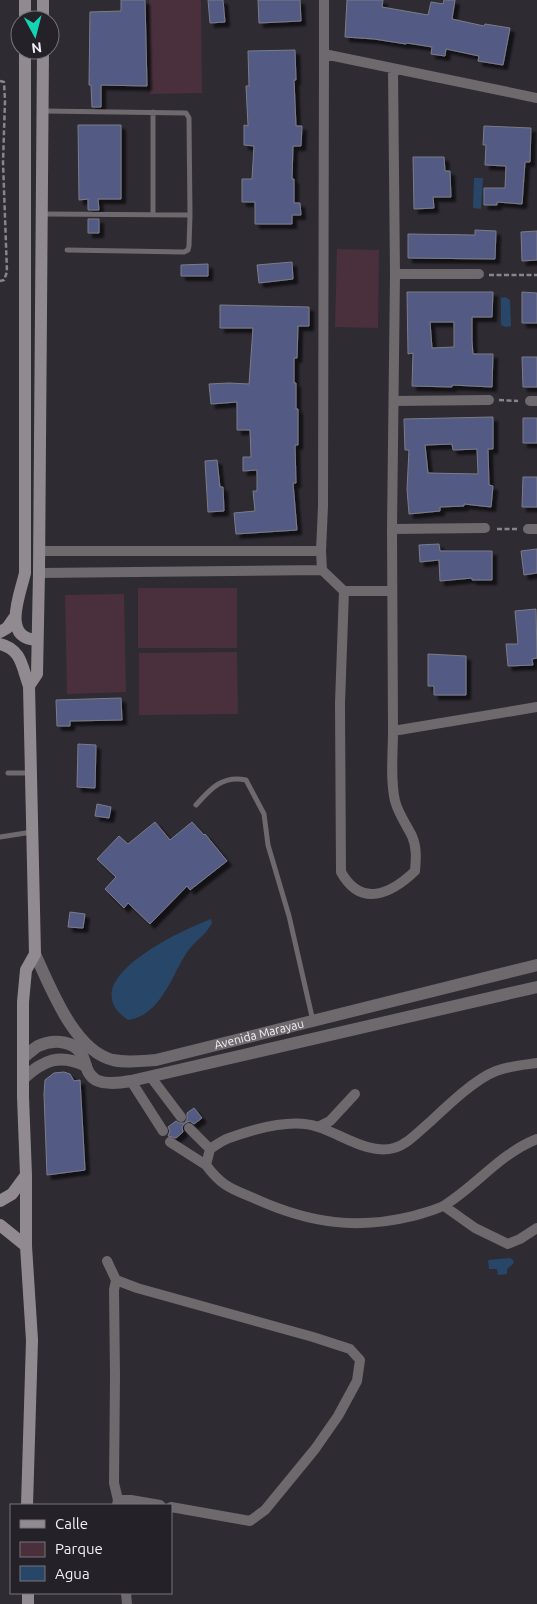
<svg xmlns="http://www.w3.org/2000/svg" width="537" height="1604" viewBox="0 0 537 1604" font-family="Ubuntu,sans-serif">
	<defs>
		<filter id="shadow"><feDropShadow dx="4.5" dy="4.5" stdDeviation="1" flood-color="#0009"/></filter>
	</defs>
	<rect width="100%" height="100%" fill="#2e2b33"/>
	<path fill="#4a303c" d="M149,0H201L202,93L150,94Z
		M337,249L379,250L378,328L335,327Z
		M138,588H237V648H138Z
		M124,594L126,692L67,694L65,595Z
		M237,652L238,714L139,715V653Z"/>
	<path fill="#284768" d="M474,178H483L481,209L473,208Z
		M505,297L510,300L511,326L506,327L501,325V298Z
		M211,919L212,923C209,927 207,932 203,935C197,941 192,945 187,952C171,977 161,1015 128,1020C70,981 182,930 211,919Z
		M510,1258L514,1261L513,1264L507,1269V1274L498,1275L497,1269H489L488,1260Z"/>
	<path fill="#535a83" stroke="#7b7d87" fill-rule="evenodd" filter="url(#shadow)" d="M121,0H145L147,86L101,85V107H92L91,85H89L90,12L121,11Z
		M208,0H223L225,22L210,23Z
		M258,0H300L301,21L259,23Z
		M347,0H383L382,7L428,15L431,2L443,4L444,0H455L452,19L484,26L485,24L510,28L503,65L478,61L479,56L446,49L445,56L431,54L432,47L407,43L406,44L374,39L345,37Z
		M295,50L296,80H294L296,126H302L301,146H293L292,179H294V203H300L301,215H292V224H255V202H242V179H252L254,146L244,145V125L248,126L246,86H249L248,51Z
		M78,125H121V199H98L99,210H88V199L79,200Z
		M484,126L531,128L530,162H525L522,204L497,202V205H484V188H505L506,166L485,165L486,145H483Z
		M413,157H444L445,171H450L451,197H433L434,208L414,209Z
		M88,219H99V233H88Z
		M475,230L496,231L495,259L408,258V234L475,235Z
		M537,231V260L522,261L521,232Z
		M292,262L293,279L259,283L257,265Z
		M208,264V276H181V265Z
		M407,292H493L492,317H472V341L473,354H493L492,387L452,385V387L412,386L413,353L408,354ZM430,322H454V347L432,348Z
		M522,292L537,293V323H522Z
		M220,305L309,307V326H298L297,358H294V383H296V409H298V445H295L296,483H293L297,530L236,534L234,513L255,511L253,491H257V470L243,471V457H251L250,430H237V402L211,404L209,384L229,383L249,384L253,328H220Z
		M522,357H537V387H523Z
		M493,417V449H488L489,485L493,486L491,507L464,504V506L440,507V511L409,514L407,489L409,450H405L404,419ZM452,444L453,450L477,449L478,474L428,473L425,445Z
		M523,418H537V443H523Z
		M217,460L220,487H223L224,511L208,512L205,461Z
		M523,477H537V507H522Z
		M439,544L440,551H492V580H472V578L440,581L439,560L420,562L419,545Z
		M537,549V573L524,575L521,551Z
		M536,609L537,658L532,659L533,665L508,666L506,644H518L515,611Z
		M428,654L466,656V695H434V686H428Z
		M121,698L122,720L70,721V726H57L56,700Z
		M78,744L96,745L95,788L77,787Z
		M97,804L111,807L109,818L95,816Z
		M155,822L170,840L192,822L204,835L205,834L227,861L190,890L187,886L150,924L128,903L124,908L105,889L116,877L97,859L119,836L128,844Z
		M70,912L85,914L83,928L68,927Z
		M64,1072L70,1074L74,1081L80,1080L85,1170L47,1175L44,1094L45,1080L54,1073Z
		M194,1108L202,1118L194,1124L190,1121L185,1123L187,1119V1113Z
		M176,1121L179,1123H185L182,1127L183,1132L176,1138L168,1136L170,1131L168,1127Z"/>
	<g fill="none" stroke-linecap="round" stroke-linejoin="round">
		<path stroke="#88858d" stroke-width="2.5" stroke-dasharray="5 2.5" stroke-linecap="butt" d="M0,81L4,82L5,101L3,162L7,272L4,280L0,281
			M489,275H537
			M499,400L518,401
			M497,529H519"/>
		<path stroke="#6d696d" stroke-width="5" d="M43,214L190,215L189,118L186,113L44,111
			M153,214V112
			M67,250L184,252L188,250L189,246L190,215
			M8,773H30
			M196,805C211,788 223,775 246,780L264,814L268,845L289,916L313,1021
			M0,837L32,832"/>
		<path stroke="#6d696d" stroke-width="10" d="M324,0V54L537,98
			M324,54L323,506L321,551L322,570L344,591H392
			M393,69L395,274L392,529L393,731L537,707
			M395,274H479
			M394,401L489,400
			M530,401H537
			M392,529L485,528
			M528,529H537
			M40,551H321
			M39,573L322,570
			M344,591L340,703L341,872C361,908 391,894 415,871C416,859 417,847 412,836C406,824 399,815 395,801C390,779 393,754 393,731
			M537,1063C523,1065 509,1066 496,1071C475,1079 447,1106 430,1122C419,1131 408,1144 394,1148C368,1155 341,1134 318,1127C293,1118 254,1129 229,1138C223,1140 216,1145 210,1149L206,1165C223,1188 233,1189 258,1200C310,1223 357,1230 413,1216C423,1213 436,1210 445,1205C477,1185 501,1153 537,1139
			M150,1076L181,1117
			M131,1081L163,1131
			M318,1127L330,1121L355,1094
			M189,1128L210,1149
			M170,1142L206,1165
			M444,1206L475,1228L508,1244L520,1239L537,1228
			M107,1261L116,1280L137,1288L313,1337L350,1349L360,1360L357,1381L338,1416L315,1449L265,1510L250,1521L171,1507
			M116,1280L114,1290L115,1376L114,1483L118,1500L117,1505
			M118,1500H131L160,1505
			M126,1593L127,1604"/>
		<g stroke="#6d696d" stroke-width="12">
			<path id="s1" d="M35,954C50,986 74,1051 113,1060C128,1063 141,1061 156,1060L537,965"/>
			<path d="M23,1058C28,1054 33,1049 38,1046C53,1039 76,1040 83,1057C86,1065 87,1075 96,1080C106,1085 120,1083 131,1081L537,987"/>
			<path d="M23,1079C43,1060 60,1053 86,1066"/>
		</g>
		<path stroke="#918b91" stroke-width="12" d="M25,0V20
			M43,0V20
			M25,50V573C20,595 1,638 37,640
			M0,632L7,628L14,618
			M0,644C22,649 22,668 29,686
			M0,1201L12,1194L26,1175
			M0,1225L26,1246
			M27,1505L32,1340L26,1246V1175L23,1097V1002L26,970L35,954L29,686L37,674L39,573L43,50
			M28,1593V1604"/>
	</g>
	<g text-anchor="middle" stroke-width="4" stroke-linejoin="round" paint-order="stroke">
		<g font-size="12" fill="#f2f0f6" stroke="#242129">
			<text dy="4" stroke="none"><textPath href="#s1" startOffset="285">Avenida Marayau</textPath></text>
		</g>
	</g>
	<rect x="10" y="1504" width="162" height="90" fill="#242129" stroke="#76747b"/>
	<rect x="20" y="1520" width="25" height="8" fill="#918b91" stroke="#76747b"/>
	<text x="55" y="1529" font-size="15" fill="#f2f0f6">Calle</text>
	<rect x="20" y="1542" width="25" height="15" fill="#4a303c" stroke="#76747b"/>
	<text x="55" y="1554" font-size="15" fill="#f2f0f6">Parque</text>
	<rect x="20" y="1566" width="25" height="15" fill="#284768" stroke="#76747b"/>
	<text x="55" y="1579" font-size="15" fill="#f2f0f6">Agua</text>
	<g transform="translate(35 35) rotate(173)"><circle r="24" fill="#242129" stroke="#76747b"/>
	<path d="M0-4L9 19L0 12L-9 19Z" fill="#13d5b3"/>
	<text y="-8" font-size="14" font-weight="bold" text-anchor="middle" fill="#f2f0f6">N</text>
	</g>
</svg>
